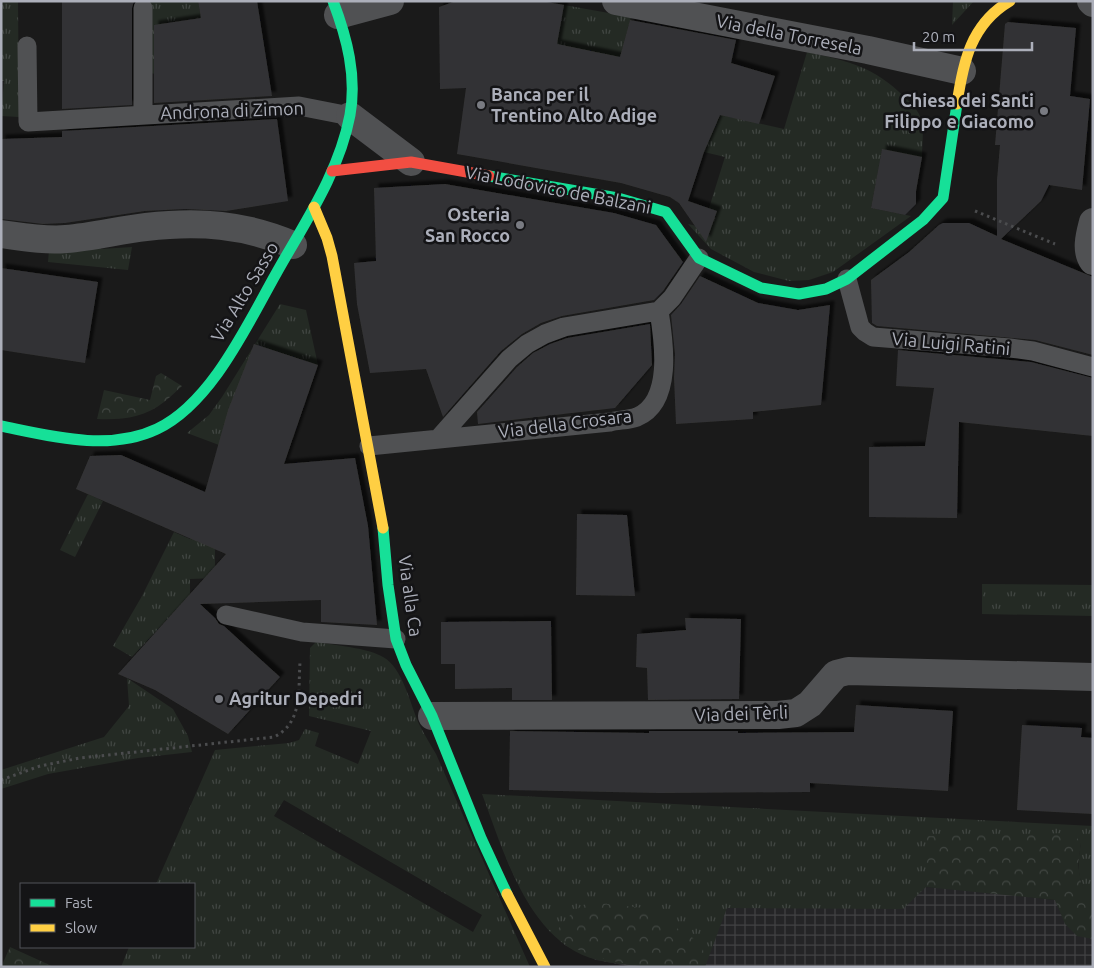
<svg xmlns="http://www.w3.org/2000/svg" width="1094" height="968" viewBox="0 0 1094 968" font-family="Ubuntu,sans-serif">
	<defs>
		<pattern id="industrial-grid" width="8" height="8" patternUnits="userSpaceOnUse" patternTransform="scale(1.25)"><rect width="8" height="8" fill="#242426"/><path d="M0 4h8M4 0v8" fill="none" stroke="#414143"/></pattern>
		<pattern id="grass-tufts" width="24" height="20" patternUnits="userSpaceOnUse" patternTransform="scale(1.25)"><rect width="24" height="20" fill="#242a24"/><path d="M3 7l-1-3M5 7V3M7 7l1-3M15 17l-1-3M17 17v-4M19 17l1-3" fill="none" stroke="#414642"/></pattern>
		<pattern id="forest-crowns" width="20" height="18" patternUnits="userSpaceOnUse" patternTransform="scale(1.25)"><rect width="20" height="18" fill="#242a24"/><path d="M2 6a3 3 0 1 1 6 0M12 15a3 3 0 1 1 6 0" fill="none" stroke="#414642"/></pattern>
		<filter id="shadow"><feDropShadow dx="4.5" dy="-4.5" stdDeviation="1" flood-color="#0009"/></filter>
	</defs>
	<rect width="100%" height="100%" fill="#1a1a1a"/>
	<path fill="url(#industrial-grid)" d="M506,858L569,866L959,889L1055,900L1093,910V967H634L596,960L565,945L544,924L531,907L515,878Z"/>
	<path fill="url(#grass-tufts)" fill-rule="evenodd" d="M1,1H18L19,117L1,116L4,81H1Z
		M150,1H198L201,18L164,23L165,49L161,75L150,73Z
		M953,1H974L952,25Z
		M564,5L631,17L610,95L551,75Z
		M807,52C842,60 870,65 898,91C906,98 914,105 919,114C925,127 922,143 922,157L882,150L871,208L911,216L833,272L809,280L789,281L754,272L711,249L688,224L710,229L717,211L709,208L725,157L704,152L717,114L784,129Z
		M101,244V249L132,247L128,270L48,262L49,250Z
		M280,304L306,310L318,365L254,344L219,445L187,433L209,415L222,397Z
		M88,494L103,501L75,557L60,550Z
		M197,525L215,538V578L190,579V595L132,657L113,646L142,596L174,532L190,539Z
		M982,584L1093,585V616L982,614Z
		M316,642C333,645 369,648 383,657C403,668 410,704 419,724C424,734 430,744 436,754L530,967H121L129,947H194V884H156L215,750L289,743L299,740L305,729L319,733L315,746L358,764L371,731L309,716L310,648ZM284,800L482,915L473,932L274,816Z
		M127,678L173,709L188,736L192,752L138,758L48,774L1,789V770L104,737L129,706Z
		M482,794L1093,826V906C1078,881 1076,871 1081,843L926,837V887L903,909L727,908L705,967C669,967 633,968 598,960C529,944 504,852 482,794Z"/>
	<path fill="url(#forest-crowns)" d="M161,373L182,386C176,391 171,397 164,402C144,418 122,420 97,419L104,390L150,400L156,376Z
		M1073,833L1081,843L1078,865L1081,882L1093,906V939L1077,936L1065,924L1055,900L926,887V836Z
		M589,902L644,908L693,938L702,948L707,959L705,967C652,967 597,968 554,935C564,920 573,910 589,902Z
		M10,947L54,967H1Z"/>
	<path fill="#333334" filter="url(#shadow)" d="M62,1H134L132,8V105L62,109Z
		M198,1H257L272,96L154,103V25L201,18Z
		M456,1H541L564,5L557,44L620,57L630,20L736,40L731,63L775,76L759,124L720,115L704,152L688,201L717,211L706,242L679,203L670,197L621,183L457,154L466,88L440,89L439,7Z
		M1008,22L1076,28L1070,96L1090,99L1082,190L1049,185L1041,201L1001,239L1093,277V355L1035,340L877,326L872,323L871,280L909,252L939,225L943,223H969L997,236V180L1000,145H995L1005,24Z
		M277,119L288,201L226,211L185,209L145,211L65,223L43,224L1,219V139L62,137V131Z
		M882,149L922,157L916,191V204L905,215L871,208Z
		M445,184L614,213L656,225L683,262L663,291L654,300L562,316L541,323L522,334L501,351L443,417L426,369L370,373L357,304L354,263L376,261L374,188Z
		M1,268L98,282L85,363L1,350Z
		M700,276L758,303L798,310L830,305L821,405L753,412V419L676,424L674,378L675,354L671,315L681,304Z
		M650,324L652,365L615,408L478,424L477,412L517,367L533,353L550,344L567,338Z
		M254,344L318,365L284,464L355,458L368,526L377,625L321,622V600L200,604L215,618L219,624L224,626L280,677L228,734L155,690L118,674L226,554L76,489L90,456L121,455L205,492L228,410Z
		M898,350L1031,362L1093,378V436L959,422L957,518L869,517V447L925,446L934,388L896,386Z
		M577,514L627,515L635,596L576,595Z
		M685,618L741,619L739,699L648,700L647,668L636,667L637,634L686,630Z
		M551,621L552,700H512V688L455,689V664H441V622Z
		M856,705L953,711L948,791L810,783V792L660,793L509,790L510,731L649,733V731H738V733L854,732Z
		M1022,725L1082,728L1081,737L1093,738V814L1017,810Z"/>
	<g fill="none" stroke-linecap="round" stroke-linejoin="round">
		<path stroke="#4b4c4e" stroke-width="3" stroke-dasharray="2.5 4" stroke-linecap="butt" d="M975,211L1055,244
			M1,780L40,766L80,758L274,737C303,723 298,690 300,662"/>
		<path stroke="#505153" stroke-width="19" d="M143,8V115
			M27,46L28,122L299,106L350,116
			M847,279L860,327L865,332L873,337L1010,348L1033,351L1093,367
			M438,439L509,359L527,344L545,334L564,327L659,311
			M369,446L610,422C618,420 629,420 637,417C673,402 664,342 659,311L672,298L699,258
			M226,615L302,632L396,639"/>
		<path stroke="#505153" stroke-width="28" d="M616,1L868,50L962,71
			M1091,1L1093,3
			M338,15L390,1
			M350,116L411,162
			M1093,222C1090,234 1085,250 1093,261
			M1,234C23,237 45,241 66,239C93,237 119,230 146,227C199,221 244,224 293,245
			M432,716L778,715L796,713L810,704L836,674L848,671L1093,677"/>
		<path stroke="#16e098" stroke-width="11" d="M489,176L618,198L666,212L699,258L761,288L799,294L826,289L847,279L923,220L943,198L957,104
			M1,426C50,436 109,452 157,429C212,403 248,323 277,272C305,222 339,173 350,115C357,76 347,38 333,1
			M383,528L388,585L396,639L406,665L432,716L481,838L507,894"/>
		<path stroke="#ffcf43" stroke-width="11" d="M957,104C963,62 971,24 1010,1
			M314,207L327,238L332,256L383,528
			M507,894L545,967"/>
		<path stroke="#f24e42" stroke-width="11" d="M332,171L411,162L489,176"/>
	</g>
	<g fill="#797b82" stroke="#141416" stroke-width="2">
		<circle cx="481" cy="105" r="5"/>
		<circle cx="1044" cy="111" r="5"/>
		<circle cx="520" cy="225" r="5"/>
		<circle cx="219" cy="699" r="5"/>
	</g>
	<g text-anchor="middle" stroke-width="5" stroke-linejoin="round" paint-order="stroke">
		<g font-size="18" fill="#acafba" stroke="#141416">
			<text transform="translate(789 35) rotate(11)" y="6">Via della Torresela</text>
			<text transform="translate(232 111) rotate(-2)" y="6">Androna di Zimon</text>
			<text transform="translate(558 190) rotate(11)" y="6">Via Lodovico de Balzani</text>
			<text transform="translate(245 292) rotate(-59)" y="6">Via Alto Sasso</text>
			<text transform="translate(951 344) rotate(5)" y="6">Via Luigi Ratini</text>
			<text transform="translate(565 424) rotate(-7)" y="6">Via della Crosara</text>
			<text transform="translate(410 596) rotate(82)" y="6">Via alla Ca</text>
			<text transform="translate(741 714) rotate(-2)" y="6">Via dei Tèrli</text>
		</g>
		<g font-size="18" font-weight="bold" fill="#acafba" stroke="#141416" text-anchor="start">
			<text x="491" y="101">Banca per il<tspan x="491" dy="21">Trentino Alto Adige</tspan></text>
			<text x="1034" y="107" text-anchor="end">Chiesa dei Santi<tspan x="1034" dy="21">Filippo e Giacomo</tspan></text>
			<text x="510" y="221" text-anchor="end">Osteria<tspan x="510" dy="21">San Rocco</tspan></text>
			<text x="229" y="705">Agritur Depedri</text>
		</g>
	</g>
	<rect width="1094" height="968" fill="none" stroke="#acafba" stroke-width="5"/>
	<rect x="20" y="883" width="175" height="65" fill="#141416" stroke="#515258"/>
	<rect x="30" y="899" width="25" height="8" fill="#16e098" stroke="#515258"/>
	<text x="65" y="908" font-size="15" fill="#acafba">Fast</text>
	<rect x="30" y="924" width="25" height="8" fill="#ffcf43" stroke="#515258"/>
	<text x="65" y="933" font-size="15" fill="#acafba">Slow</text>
	<path d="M914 42v8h118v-8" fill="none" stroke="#acafba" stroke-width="2.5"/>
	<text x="922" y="42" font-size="15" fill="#acafba" stroke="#141416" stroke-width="4" paint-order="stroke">20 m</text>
</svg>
